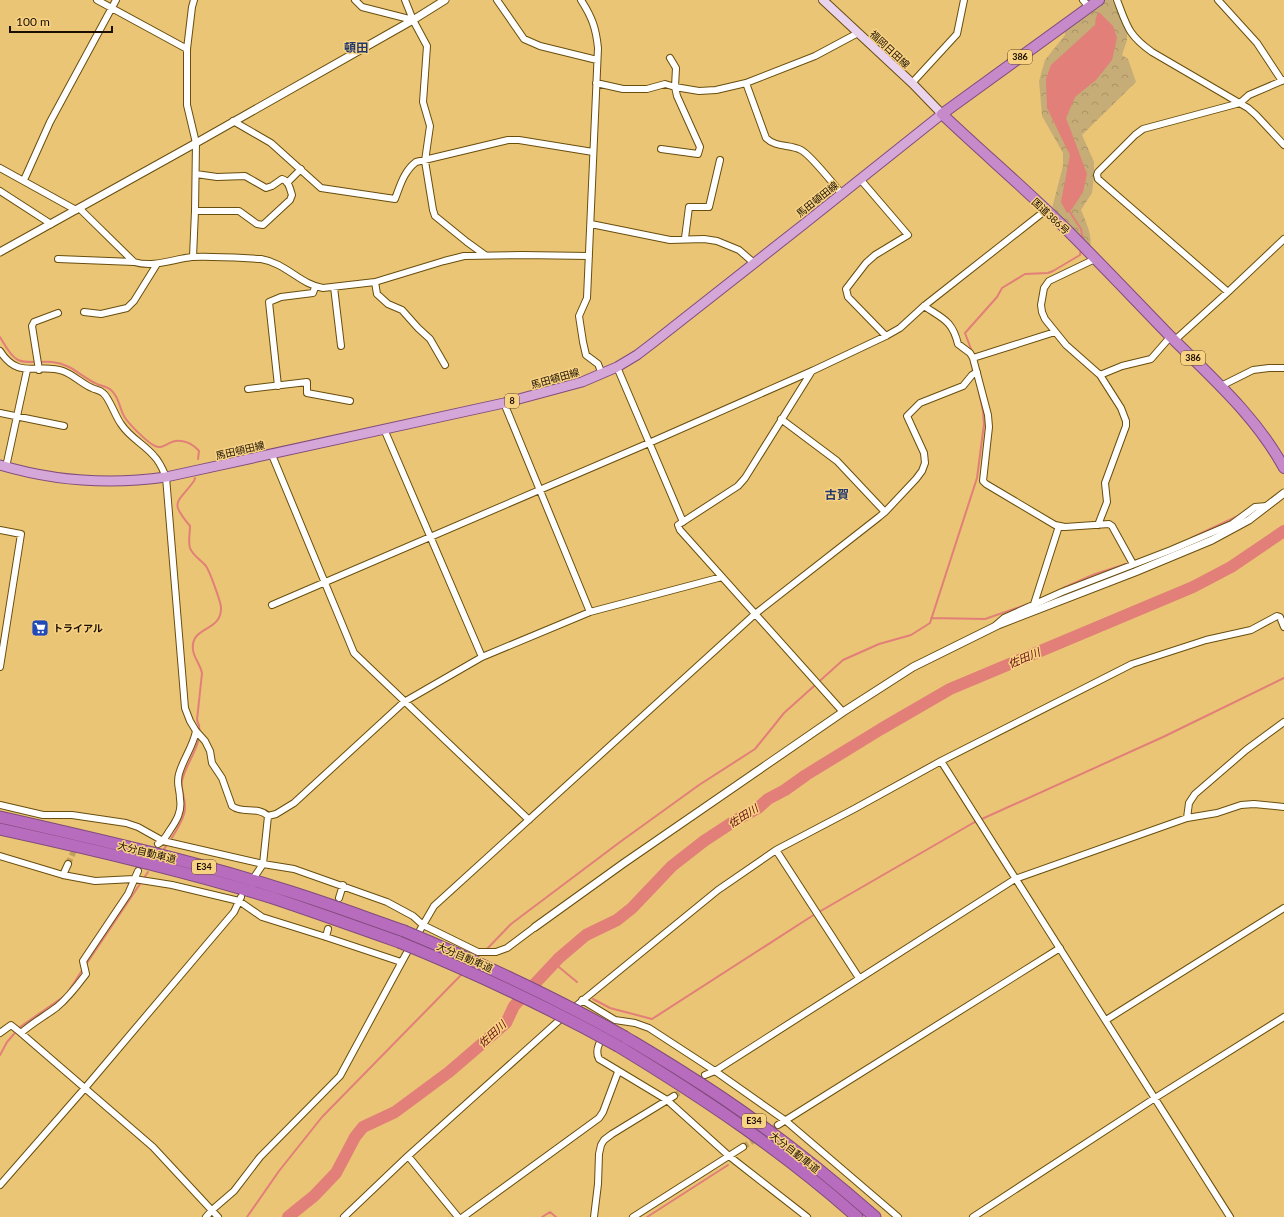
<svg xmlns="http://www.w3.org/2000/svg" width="1284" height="1217" viewBox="0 0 1284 1217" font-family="Lato,'Noto Sans JP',sans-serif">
	<defs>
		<pattern id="forest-crowns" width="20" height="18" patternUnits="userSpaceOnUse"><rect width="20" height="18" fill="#c6ac77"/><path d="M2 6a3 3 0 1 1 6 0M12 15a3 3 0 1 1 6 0" fill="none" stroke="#aa9365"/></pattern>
	</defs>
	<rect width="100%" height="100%" fill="#eac576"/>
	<path fill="url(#forest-crowns)" d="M1103,0H1112L1127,32V40L1122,55L1128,59L1136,82L1082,135L1094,162V177L1092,193L1081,210C1086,222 1093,236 1090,248L1051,212L1063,166V153L1042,116L1039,81L1045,60L1065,35L1064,28Z"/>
	<path fill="#e27f78" d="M1099,12L1113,26L1117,38L1112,60L1096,80L1075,97L1066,118L1087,174L1083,192L1072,209L1067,213L1061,202L1070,155L1047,108L1046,79L1051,65L1095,25L1096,17Z"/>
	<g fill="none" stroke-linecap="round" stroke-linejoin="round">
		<path stroke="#e27f78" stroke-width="2" d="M1068,209L1081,229L1083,241
			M0,337C5,345 10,356 18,360C26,364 42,361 52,362C71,364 79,375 95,383C100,386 107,386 111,390C119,397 119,406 123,414C126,422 148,443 155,446C162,449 166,444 172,442C182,438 193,444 199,451L198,459
			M971,349L965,333L997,297L1002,288L1025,274L1048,273L1053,271L1080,255L1081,249
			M970,357L973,370
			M1191,538L1238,516
			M1063,588L1095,574L1126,564
			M931,618L985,619L1028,604
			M162,852C170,840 180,828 184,814C188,802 180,791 182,781C186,761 207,740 197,720L202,673C200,664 194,658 193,650C190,625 222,633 221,607C220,600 210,572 206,566C201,560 193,556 190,548C188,542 190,533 190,526C169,501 177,504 194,481L195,478
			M486,950L511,924L620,842L699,785L755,749L784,713L843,660L879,644L911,635L930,623L977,478L984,424L983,411L977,383
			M554,963L577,982
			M85,966L148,872
			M593,999L610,1008L652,1019L812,916L973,823L1163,737L1284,678
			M0,1055L7,1042L20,1027L66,995L83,969
			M247,1217L279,1171L322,1117L463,973
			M542,1217L550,1212L556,1217
			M647,1217L728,1165"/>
		<path stroke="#e27f78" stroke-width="12" d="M288,1217L314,1196L336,1173L355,1137L363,1127L395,1112L449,1072L506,1023L514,1006L559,958L586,935L617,920L632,908L672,866L704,841L736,820L758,808L768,799L785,790L806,775L881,729L950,689L1193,587L1231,567L1284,531"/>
		<path stroke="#c0a15e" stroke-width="6" stroke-dasharray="6 3" stroke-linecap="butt" d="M68,864L82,833
			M674,1096L705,1075
			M743,1147L778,1125"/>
		<g stroke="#694e0d" stroke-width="8">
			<path id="minor" d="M97,0L187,49
				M355,0L362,7L413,20
				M405,0L413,20L427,46L423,102L430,126L425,161L433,210L435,216L467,242L485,255
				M497,0L524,39L540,46L597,60
				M581,0C592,17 596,28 598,48L587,298L579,316L583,342L586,355L598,364L602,374
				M1083,0L1089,7
				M1117,0C1127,26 1128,35 1152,52L1248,108L1256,115L1284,145
				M1218,0L1257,43L1282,81
				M596,83L623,89H647L665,84L675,87L699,91L716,90L746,83L815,56L858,33
				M746,83L766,138C776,148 790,144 801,150C811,155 833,184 842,194
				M912,83L957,34L964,0
				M233,121L271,143L321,188L395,199C400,186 404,171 416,162L508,140H519L593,152
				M661,149L698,154L700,147L677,96L675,87L676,68L670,58
				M0,168L76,210
				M860,179L908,235L875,255L866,263L846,289L848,297L886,336
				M24,180L50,122L116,0
				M287,183L301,169
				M0,191L51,224
				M79,208L134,262C154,268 173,259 192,257C213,256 240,258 261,259C286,263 301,285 323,288L375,282L444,261L464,256L522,255L589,256
				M195,211H239L257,224L263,225L290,200L292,195C290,189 289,181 282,179L272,186L266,188L245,176L217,177L196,174
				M591,224L670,240L704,239L717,241L739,250L754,263
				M685,238L689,207H709L720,160
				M193,257L195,211L196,143L187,105V49L192,7L194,0
				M58,259L134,262
				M1095,259L1049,281L1044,288L1041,305L1042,312L1045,319L1066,345L1100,375L1121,408L1126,421V426L1105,483L1107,502L1098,525
				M375,282L377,294L388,304L402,310L418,328L430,339L445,365
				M334,287L341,346
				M1228,292L1098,179L1097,175L1098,172L1135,135L1143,129L1240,103L1249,95L1284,80
				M924,306C943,319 952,320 958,344L970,353L973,358L988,415L989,427L983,481L986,484L1055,525L1065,527L1109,524L1112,526L1133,564
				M84,312L101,314L127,308L134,301L157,264
				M1175,340L1228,292L1284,239
				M0,351C19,381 38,362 63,371C74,375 82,384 92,388C96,390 100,390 103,393C109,397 115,416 121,424C130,438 144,444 154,456C160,462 163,470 166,477L185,708L190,721L196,731L205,741L210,751L212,763L222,778L232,806C242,814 258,806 268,816
				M973,358L1055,332
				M617,367L683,522
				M39,370L32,326L34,322L58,313
				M812,371L745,478L738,486L678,525L680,530L843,712
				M1100,375L1122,366L1151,359L1171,336
				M278,386L269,302L281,297L313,293L315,287
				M1221,386L1253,370L1269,368H1284
				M248,389L307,382V393L350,401
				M504,403L590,612
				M0,413L64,426
				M781,419L837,461L885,512
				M384,429L482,657
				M272,455L354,653L529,820
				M6,467L27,370
				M0,530L21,534L0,667
				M1034,604L1059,526
				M272,605L649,443L812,371L886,336L900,328L924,306L1046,210
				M996,625L1004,618L1062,592L1171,550L1232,524L1255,507L1267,506
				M941,761L1230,1217
				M0,805L43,815H72L126,823L138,827L163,841L263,864L294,869L387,902L413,916L423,925L478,952H496L507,948L535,927
				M268,816L276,814L294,803L404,702L482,657L590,612L722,577
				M1187,818L1189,803L1195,794L1246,750L1284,722
				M158,844C164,841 166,836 170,830C177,820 182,811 180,799C180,788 176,785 179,774C183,759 193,747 196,731
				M776,850L859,978
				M0,856L63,875L95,881L134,879L172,885L239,901L262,917L326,937L401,962
				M63,875L68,864
				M255,876L263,864L268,816
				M339,898L343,885
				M326,937L328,929
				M416,937L434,906L755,614L879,517L885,512L916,479L922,471L925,463L924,453L907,416L920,403L963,386L972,375L977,372
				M582,1000L615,1020L635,1023L649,1028L715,1071L786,1121L898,1217
				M571,1010L718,890L776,850L854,809L941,761L1132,664L1206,640L1251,630L1277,616L1280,617L1284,627
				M1106,1020L1284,908
				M611,1026C604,1036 593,1047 599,1059L667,1100L729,1156L807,1217
				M0,1033L11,1025L21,1033L153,1147L218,1217
				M21,1033C32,1023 45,1016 57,1007C69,997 77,986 86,974L83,961L128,894L138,871
				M705,1075L715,1071L1015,879L1187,818L1217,813L1241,805L1254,804L1284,807
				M778,1125L1060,948
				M408,1156L458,1217
				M0,1185L85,1088L234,912L241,897
				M206,1217L212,1210L234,1191L260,1157L340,1076L411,945
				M344,1217L408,1156L564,1016
				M463,1217L599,1118L603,1112L618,1072
				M594,1217L598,1184L599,1154L601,1145L604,1140L612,1134L674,1096
				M633,1217L743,1147
				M973,1217L1155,1098L1284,1017"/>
		</g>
		<g stroke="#694e0d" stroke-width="9">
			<path id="tertiary" d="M0,252L196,143L413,20L445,0
				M535,927L624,863L843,712L913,667L998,625L1135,572L1212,540L1249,520L1284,493"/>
		</g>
		<g stroke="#694e0d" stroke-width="10">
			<path id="secondary" d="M823,0L912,83L942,114"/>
		</g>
		<g stroke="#814b7c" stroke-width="11">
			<path id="primary" d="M0,465C54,481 110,485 166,477L504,403L582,382L617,367L637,355L654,342L804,224L942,114"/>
		</g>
		<g stroke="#814b7c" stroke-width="12">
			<path id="trunk" d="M1099,0L942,114C983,153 1028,191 1068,231C1103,266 1136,301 1170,336C1211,377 1256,416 1284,468"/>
		</g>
		<g stroke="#814b7c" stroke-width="13">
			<path id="motorway" d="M0,817C92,838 185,859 275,887C319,900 361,916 404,931
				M0,829C92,849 183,870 273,898C315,912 357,927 399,942
				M625,1037C645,1049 667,1062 687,1075C753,1116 816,1165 875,1217
				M618,1046C702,1097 783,1151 857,1217"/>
		</g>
		<use href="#minor" stroke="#fff" stroke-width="6"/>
		<use href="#tertiary" stroke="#fff" stroke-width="7"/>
		<use href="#secondary" stroke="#ead3ec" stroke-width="8"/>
		<use href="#primary" stroke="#d4a7d8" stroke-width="9"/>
		<use href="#trunk" stroke="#c68acb" stroke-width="10"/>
		<use href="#motorway" stroke="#b86cbe" stroke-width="11"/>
		<g stroke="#814b7c" stroke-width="13" stroke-linecap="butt">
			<path id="motorway-bridge" d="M404,931C481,963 552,996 625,1037
				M399,942C475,973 546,1006 618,1046"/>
		</g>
		<use href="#motorway-bridge" stroke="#b86cbe" stroke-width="11"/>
	</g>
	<defs>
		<g id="supermarket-square" transform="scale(0.9)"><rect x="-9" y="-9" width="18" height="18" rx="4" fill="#214ab8" stroke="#f8d283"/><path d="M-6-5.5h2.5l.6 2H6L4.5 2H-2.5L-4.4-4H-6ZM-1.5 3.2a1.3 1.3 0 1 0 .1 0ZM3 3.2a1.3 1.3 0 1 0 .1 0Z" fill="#fff"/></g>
	</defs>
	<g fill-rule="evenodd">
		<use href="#supermarket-square" x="40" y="628"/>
	</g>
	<g text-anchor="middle" stroke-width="3" stroke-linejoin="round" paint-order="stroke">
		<g fill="#f8d283" stroke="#5d4a27" stroke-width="1">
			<rect x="1008" y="50" width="24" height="14" rx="3"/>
			<rect x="1181" y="351" width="24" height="14" rx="3"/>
			<rect x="505" y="394" width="14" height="14" rx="3"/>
			<rect x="192" y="860" width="24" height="14" rx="3"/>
			<rect x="742" y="1114" width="24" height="14" rx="3"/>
		</g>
		<g font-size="9" font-weight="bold" fill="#1a0f00">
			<text x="1020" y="60">386</text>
			<text x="1193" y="361">386</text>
			<text x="512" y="404">8</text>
			<text x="204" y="870">E34</text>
			<text x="754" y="1124">E34</text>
		</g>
		<g font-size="10" fill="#1a0f00" stroke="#f8d283">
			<text transform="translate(890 49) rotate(43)" y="4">福岡日田線</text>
			<text transform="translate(817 199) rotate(-39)" y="4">馬田頓田線</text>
			<text transform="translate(1051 216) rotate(43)" y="4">国道386号</text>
			<text transform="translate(555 378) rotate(-16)" y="4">馬田頓田線</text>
			<text transform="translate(240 450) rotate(-13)" y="4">馬田頓田線</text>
			<text transform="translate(147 852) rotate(14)" y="4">大分自動車道</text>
			<text transform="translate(465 957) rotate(23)" y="4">大分自動車道</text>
			<text transform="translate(795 1152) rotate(38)" y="4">大分自動車道</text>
		</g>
		<g font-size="10" font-weight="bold" fill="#1a0f00" stroke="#f8d283" text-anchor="start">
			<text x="53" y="632">トライアル</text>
		</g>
		<g font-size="11" font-style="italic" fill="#660b11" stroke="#f8d283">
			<text transform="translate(1024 658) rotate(-23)" y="4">佐田川</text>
			<text transform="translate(743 816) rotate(-32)" y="4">佐田川</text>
			<text transform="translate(492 1034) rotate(-43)" y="4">佐田川</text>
		</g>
		<g font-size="12" font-weight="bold" fill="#21386f" stroke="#f8d283">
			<text x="356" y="52">頓田</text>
			<text x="837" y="499">古賀</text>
		</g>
	</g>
	<path d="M10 26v6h102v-6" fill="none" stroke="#1a0f00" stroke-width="2"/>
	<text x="16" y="26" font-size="12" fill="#1a0f00" stroke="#f8d283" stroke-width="3" paint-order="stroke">100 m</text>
</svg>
